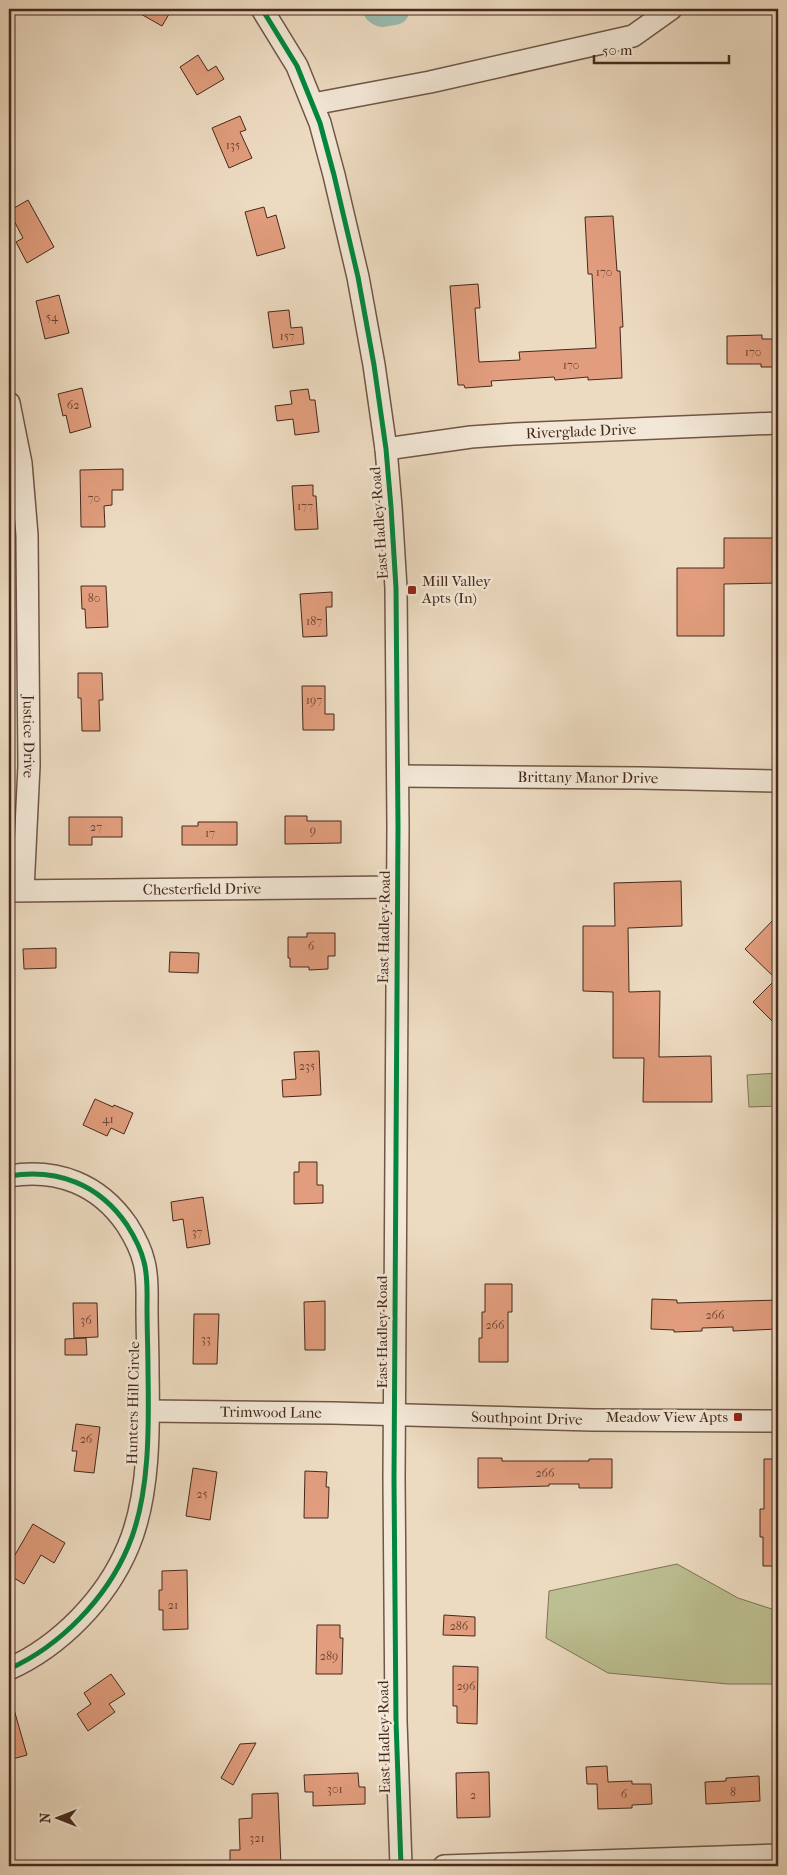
<svg xmlns="http://www.w3.org/2000/svg" width="787" height="1875" viewBox="0 0 787 1875" font-family="'IM FELL French Canon',serif">
	<rect width="100%" height="100%" fill="#eddbc1"/>
	<filter id="stains"><feTurbulence type="fractalNoise" baseFrequency=".004" numOctaves="4"/><feColorMatrix values="0 0 0 0 .2 0 0 0 0 .09 0 0 0 0 .02 0 0 0 .5 -.17"/></filter>
	<radialGradient id="worn" r=".72"><stop offset=".6" stop-color="#630" stop-opacity="0"/><stop offset="1" stop-color="#630" stop-opacity=".3"/></radialGradient>
	<path fill="#bcbf91" stroke="#817456" d="M778,1073V1106L749,1107L747,1075Z
		M677,1564L738,1598L778,1611V1684H728L608,1673L546,1638L549,1591Z"/>
	<g fill="none" stroke-linecap="round" stroke-linejoin="round">
		<path stroke="#9abbae" stroke-width="32" d="M379,9L382,11L394,9"/>
	</g>
	<path fill="#e19d7d" stroke="#46291c" d="M132,9H172L162,26Z
		M198,55L208,71L216,66L224,79L197,95L180,67Z
		M240,116L246,130L240,132L252,158L229,168L212,128Z
		M28,200L54,247L27,263L16,242L23,238L9,211Z
		M264,207L267,218L276,215L285,248L257,256L245,212Z
		M613,216L617,271H620L623,327H620L622,378L588,380V377L555,380L554,377L491,381L492,386L465,388L464,385H458L450,286L478,284L480,308H475L479,362L520,360L519,352L596,348L592,274H588L585,217Z
		M59,295L69,333L45,339L36,301Z
		M289,310L291,328L302,327L304,344L273,348L268,312Z
		M762,335V339H778V367H761V364H727V336Z
		M82,388L91,427L70,433L66,415L63,416L58,394Z
		M308,389L310,400H315L319,432L295,435L293,419L277,421L275,406L292,404L290,391Z
		M123,469V490H112V505L104,506L105,527H81L80,470Z
		M313,485V496H316L318,529L295,530L292,486Z
		M724,538H778V583L724,584V636H677V568H724Z
		M81,586H106L108,627L86,628L85,609H82Z
		M332,592V607H326L327,636L303,637L300,594Z
		M78,673H102L103,700H99L100,731H82L81,698H78Z
		M302,686H325V714H334V730H303Z
		M285,816H307V821H341V843L285,844Z
		M69,817H122V837H92V845H69Z
		M198,822H237V845H182V826H198Z
		M681,881L682,926L628,928L629,992L660,991L659,1057L711,1056L712,1102H643L644,1058H613V992L583,991V926H615L614,883Z
		M778,915V1027L753,1002L776,979L745,949Z
		M307,933H335V956H328V969L309,970V967H290V958H288V937H307Z
		M56,948V968L24,969L23,949Z
		M170,952L199,953L198,973L169,972Z
		M319,1051L321,1095L283,1097L282,1080L296,1079L294,1052Z
		M95,1099L113,1107L114,1105L133,1113L124,1134L111,1128L107,1136L83,1125Z
		M299,1162H317V1185H323V1203L294,1204V1172H299Z
		M203,1197L210,1244L187,1248L183,1219L173,1221L171,1202Z
		M485,1284H512V1312H508V1362H479V1338H482V1312H485Z
		M652,1299L677,1300V1303L778,1300V1329L733,1331V1327L702,1328V1331L674,1332V1330L651,1329Z
		M325,1301V1350H305L304,1302Z
		M73,1303H97L98,1337L74,1338Z
		M194,1314H219L217,1364H193Z
		M86,1338L87,1355H65V1339Z
		M76,1424L100,1427L94,1473L74,1471L77,1451H72Z
		M478,1458H502V1461H589V1459H612V1488H579V1484H549V1486L478,1488Z
		M764,1459H778V1566H763V1537H760V1509H764Z
		M193,1468L217,1472L210,1520L186,1516Z
		M305,1471L327,1472L326,1487H329L328,1518H304Z
		M33,1524L65,1543L54,1563L41,1555L24,1584L9,1575V1565Z
		M187,1570L188,1629L163,1630V1610H159V1590H162V1571Z
		M444,1615L475,1617V1636L443,1635Z
		M317,1625H340V1638H343L342,1674H316Z
		M453,1666L478,1667L477,1724L457,1723V1706H453Z
		M111,1674L125,1694L109,1704L115,1712L88,1731L77,1714L91,1704L84,1693Z
		M9,1706H13L27,1755L9,1760Z
		M256,1743L233,1785L221,1778L240,1744Z
		M607,1766L608,1782L632,1781V1784H651L652,1804L632,1805V1808L598,1809L597,1784H587L586,1767Z
		M489,1772L490,1817L457,1818L456,1773Z
		M358,1773L359,1787H365V1804L313,1806V1792H305L304,1775Z
		M759,1776L760,1801L706,1804L705,1782L726,1781V1778Z
		M278,1793L281,1866L230,1865V1850H240L239,1819L252,1818V1794Z"/>
	<g fill="none" stroke-linecap="round" stroke-linejoin="round">
		<g stroke="#705645" stroke-width="24">
			<g id="minor">
				<path d="M262,9L297,66L320,123L334,175L358,277L374,365L386,449L391,507L396,588L398,827L394,1479L396,1721L401,1866"/>
				<path d="M313,104L430,82L633,36L671,9"/>
				<path id="s1" d="M9,403L21,463L27,535L29,766L23,890"/>
				<path id="s2" d="M386,449L471,437L514,434L778,423"/>
				<path id="s3" d="M398,776L640,778L778,781"/>
				<path id="s4" d="M10,891L397,887"/>
				<path d="M9,1176C57,1168 99,1184 127,1225C134,1236 141,1249 144,1262C148,1277 147,1292 147,1307C147,1329 148,1350 148,1372C149,1426 150,1496 128,1547C106,1599 60,1646 9,1669"/>
				<path id="s5" d="M149,1411L333,1413L592,1420L778,1421"/>
				<path d="M444,1866L778,1855"/>
			</g>
		</g>
		<use href="#minor" stroke="#f3e8d7" stroke-width="21"/>
		<g stroke="#f3e8d7" stroke-width="8">
			<path id="cycleway" d="M262,9L297,66L320,123L334,175L358,277L374,365L386,449L391,507L396,588L398,827L394,1479L396,1721L401,1866
				M9,1176C57,1168 99,1184 127,1225C134,1236 141,1249 144,1262C148,1277 147,1292 147,1307C147,1329 148,1350 148,1372C149,1426 150,1496 128,1547C106,1599 60,1646 9,1669"/>
		</g>
		<use href="#cycleway" stroke="#00873e" stroke-width="5"/>
	</g>
	<g fill="#8f2418" stroke="#f3e8d7" stroke-width="2">
		<rect x="407" y="585" width="10" height="10" rx="2.5"/>
		<rect x="733" y="1412" width="10" height="10" rx="2.5"/>
	</g>
	<g text-anchor="middle" stroke-width="5" stroke-linejoin="round" paint-order="stroke">
		<g font-size="12" fill="#6d4634">
			<text x="233" y="149">135</text>
			<text x="604" y="276">170</text>
			<text x="52" y="321">54</text>
			<text x="287" y="340">157</text>
			<text x="753" y="356">170</text>
			<text x="571" y="369">170</text>
			<text x="73" y="409">62</text>
			<text x="94" y="502">70</text>
			<text x="305" y="510">177</text>
			<text x="94" y="602">80</text>
			<text x="314" y="625">187</text>
			<text x="314" y="704">197</text>
			<text x="96" y="831">27</text>
			<text x="313" y="834">9</text>
			<text x="210" y="837">17</text>
			<text x="311" y="950">6</text>
			<text x="307" y="1070">235</text>
			<text x="108" y="1123">41</text>
			<text x="197" y="1236">37</text>
			<text x="715" y="1319">266</text>
			<text x="86" y="1324">36</text>
			<text x="495" y="1329">266</text>
			<text x="206" y="1343">33</text>
			<text x="86" y="1443">26</text>
			<text x="545" y="1477">266</text>
			<text x="202" y="1498">25</text>
			<text x="173" y="1609">21</text>
			<text x="459" y="1630">286</text>
			<text x="329" y="1660">289</text>
			<text x="466" y="1690">296</text>
			<text x="335" y="1793">301</text>
			<text x="733" y="1796">8</text>
			<text x="624" y="1798">6</text>
			<text x="473" y="1799">2</text>
			<text x="257" y="1842">321</text>
		</g>
		<g font-size="15" fill="#46291c" stroke="#f3e8d7">
			<text dy="5" stroke="none"><textPath href="#s2" startOffset="196">Riverglade Drive</textPath></text>
			<text transform="translate(379 523) rotate(-94)" y="5">East Hadley Road</text>
			<text dy="5" stroke="none"><textPath href="#s1" startOffset="335">Justice Drive</textPath></text>
			<text dy="5" stroke="none"><textPath href="#s3" startOffset="190">Brittany Manor Drive</textPath></text>
			<text dy="5" stroke="none"><textPath href="#s4" startOffset="192">Chesterfield Drive</textPath></text>
			<text transform="translate(384 927) rotate(-89)" y="5">East Hadley Road</text>
			<text transform="translate(382 1332) rotate(-90)" y="5">East Hadley Road</text>
			<text transform="translate(133 1403) rotate(-89)" y="5">Hunters Hill Circle</text>
			<text dy="5" stroke="none"><textPath href="#s5" startOffset="122">Trimwood Lane</textPath></text>
			<text dy="5" stroke="none"><textPath href="#s5" startOffset="378">Southpoint Drive</textPath></text>
			<text transform="translate(384 1737) rotate(-91)" y="5">East Hadley Road</text>
		</g>
		<g font-size="15" fill="#46291c" stroke="#f3e8d7" text-anchor="start">
			<text x="422" y="586">Mill Valley<tspan x="422" dy="17">Apts (In)</tspan></text>
			<text x="728" y="1422" text-anchor="end">Meadow View Apts</text>
		</g>
	</g>
	<rect width="787" height="1875" fill="none" stroke="#eddbc1" stroke-width="30"/>
	<rect x="10" y="10" width="767" height="1855" fill="none" stroke="#46291c" stroke-width="2.5"/>
	<rect x="15" y="15" width="757" height="1845" fill="none" stroke="#46291c"/>
	<g transform="translate(58 1818) rotate(270)" stroke="#f3e8d7" stroke-width="4" paint-order="stroke">
	<path d="M0-4L9 19L0 12L-9 19Z" fill="#46291c"/>
	<text y="-8" font-size="14" font-weight="bold" text-anchor="middle" fill="#46291c">N</text>
	</g>
	<path d="M594 55v8h135v-8" fill="none" stroke="#46291c" stroke-width="2.5"/>
	<text x="602" y="55" font-size="15" fill="#46291c" stroke="#f3e8d7" stroke-width="4" paint-order="stroke">50 m</text>
	<rect width="100%" height="100%" filter="url(#stains)"/>
	<rect width="100%" height="100%" fill="url(#worn)"/>
</svg>
